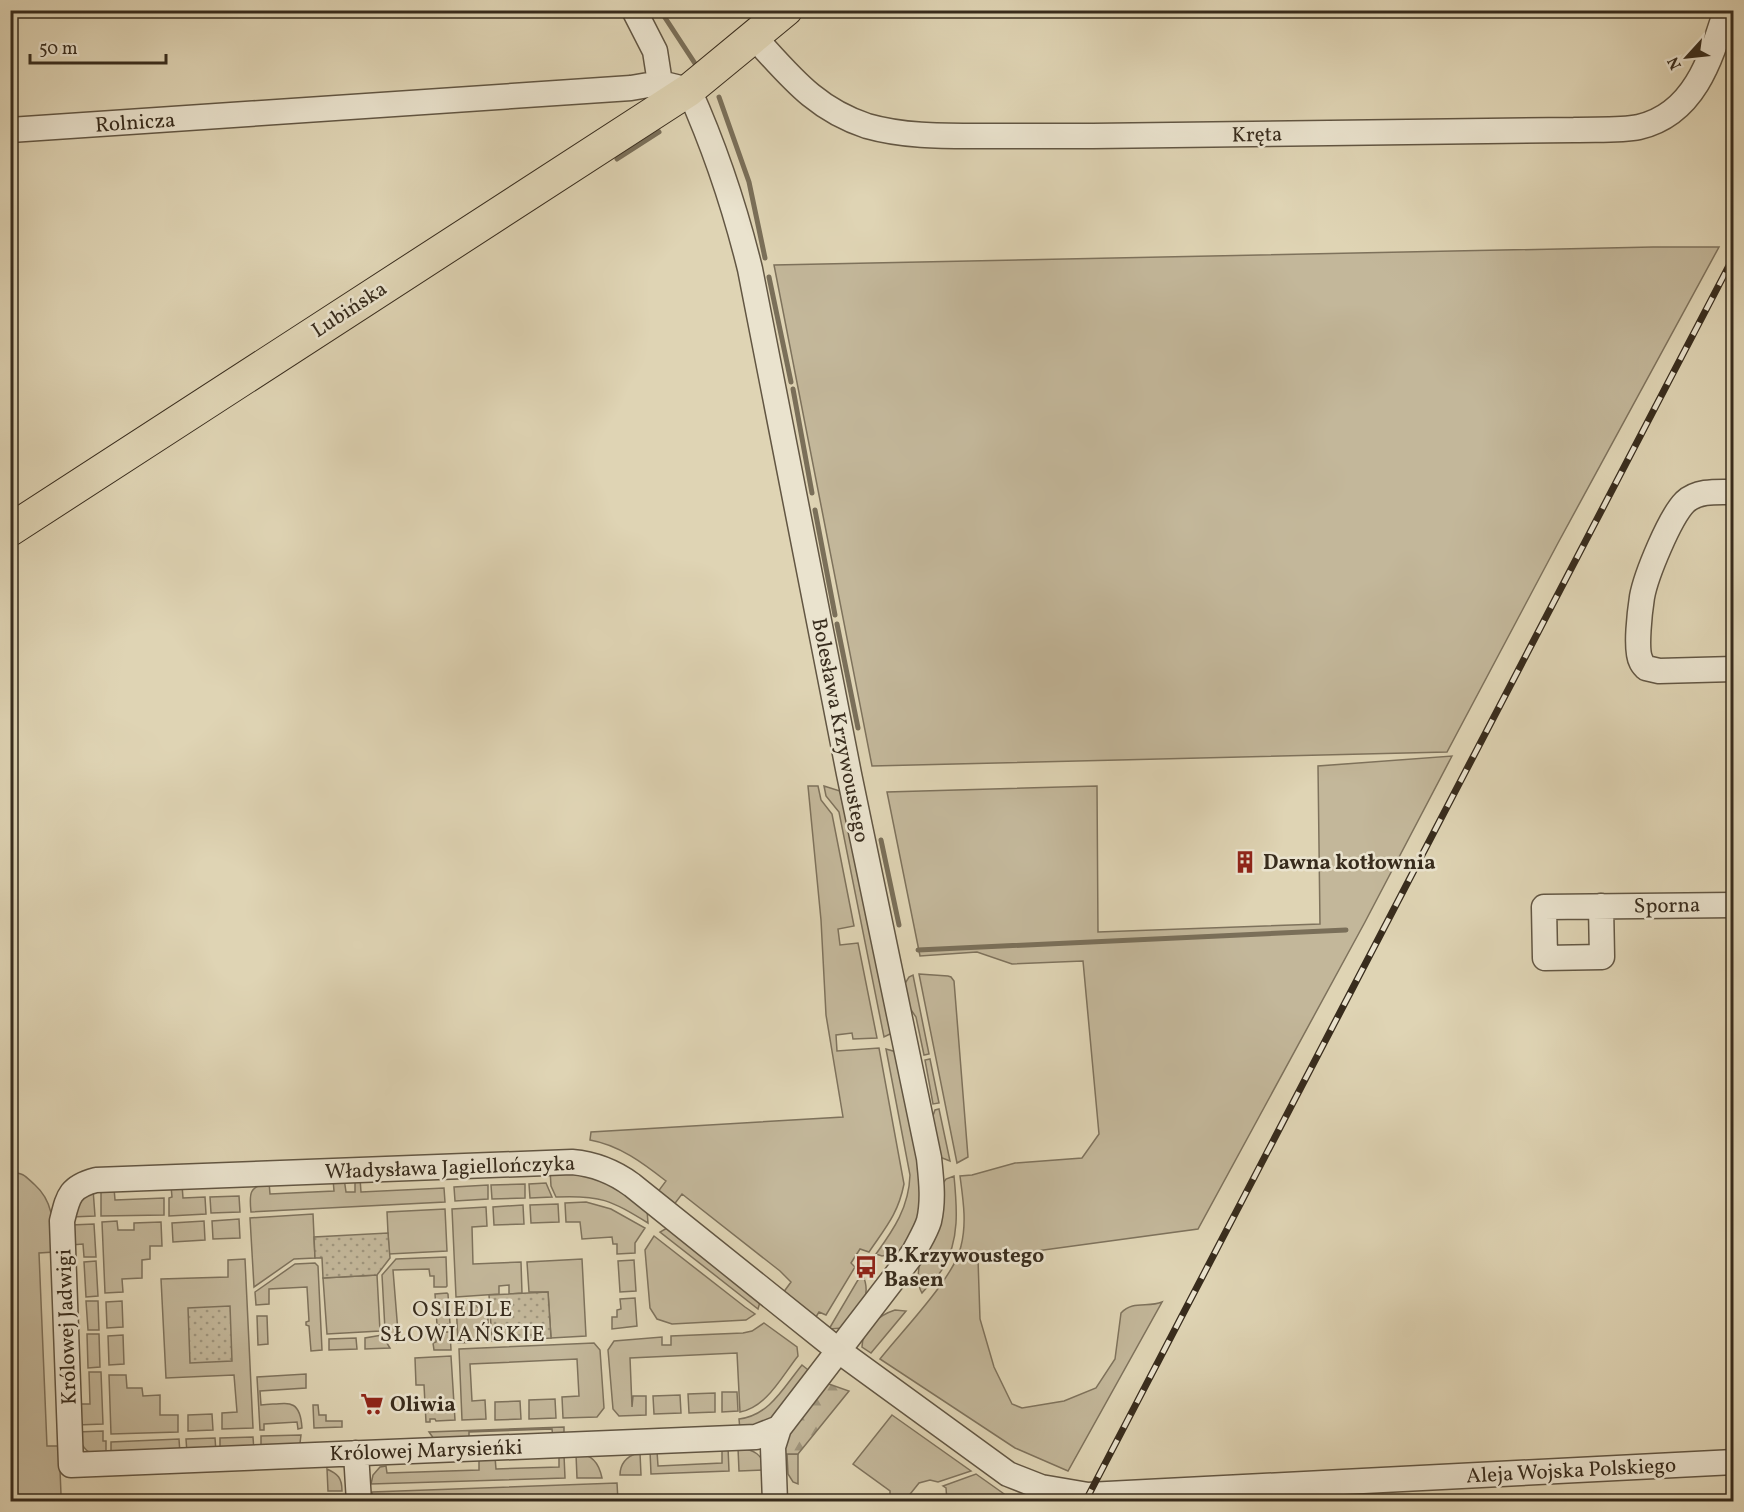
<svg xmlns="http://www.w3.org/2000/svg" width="1744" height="1512" viewBox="0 0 1744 1512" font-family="Vollkorn,serif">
	<defs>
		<pattern id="forest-firs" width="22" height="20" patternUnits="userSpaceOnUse" patternTransform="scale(1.5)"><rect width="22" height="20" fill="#c3b79a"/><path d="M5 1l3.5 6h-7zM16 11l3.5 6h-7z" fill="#9f957d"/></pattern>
		<pattern id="park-dots" width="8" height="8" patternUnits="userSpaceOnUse" patternTransform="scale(1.5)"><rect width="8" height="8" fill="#c3b79a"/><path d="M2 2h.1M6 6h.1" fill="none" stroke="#9f957d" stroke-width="1.8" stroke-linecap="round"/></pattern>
	</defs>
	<rect width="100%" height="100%" fill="#dfd4b4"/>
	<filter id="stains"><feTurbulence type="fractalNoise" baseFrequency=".00333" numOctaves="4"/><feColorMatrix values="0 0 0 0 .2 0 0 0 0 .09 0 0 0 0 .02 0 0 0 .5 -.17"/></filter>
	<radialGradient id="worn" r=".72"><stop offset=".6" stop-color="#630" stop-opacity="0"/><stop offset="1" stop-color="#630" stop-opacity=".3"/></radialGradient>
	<path fill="#c3b79a" stroke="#7e725c" stroke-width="1.5" d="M1653,247H1719L1558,543L1447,752L872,766L774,265Z
		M1452,756L1365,922L1198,1229L978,1259L980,1319L994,1367L1012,1404L1022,1408L1064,1401L1096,1388L1115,1359L1121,1313C1133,1300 1148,1308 1162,1302L1068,1471L1015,1448L880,1359C901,1332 955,1277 961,1246C967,1223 963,1199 960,1176L972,1175L1015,1163L1082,1158L1099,1134L1083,961L1012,964L977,952L920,956L887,792L1097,786L1098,932L1320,924L1318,766Z
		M808,786H818L821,800L832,814L854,926L838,929L840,945L858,943L877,1038L853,1039L852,1033L836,1035L837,1051L879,1048L904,1184C898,1214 886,1227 869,1252L860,1249L851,1263L855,1267L826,1315L819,1312L814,1320L783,1293L791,1282L780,1271L682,1194L673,1206L657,1193L666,1181C643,1163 619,1145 590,1140L591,1132L843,1117L826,1015L821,920Z
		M824,786L840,791L892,1033L884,1037L839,812L826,796Z
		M919,974L948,976L951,977L954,981L968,1157L957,1163Z
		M913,975L929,1054L924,1055L916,1017L907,1004L904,985L909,977Z
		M886,1049L893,1051L897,1054L921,1168L920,1222L900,1252L882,1256L876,1254C894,1229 909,1207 910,1175Z
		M930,1059L939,1103L933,1104L925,1060Z
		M939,1109L950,1161L937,1156L931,1121L935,1110Z
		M550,1170L599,1175L647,1210L648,1223C610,1200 601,1195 556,1197L551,1186Z
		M11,1172C25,1174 24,1175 35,1185C55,1203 53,1227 54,1252L39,1253L47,1446H59L61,1494L58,1501L11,1500Z
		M954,1176C957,1207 960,1240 943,1268C938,1277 929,1285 922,1293C909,1273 934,1210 941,1186L946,1179Z
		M344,1178L346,1192H355V1178H360L361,1192L444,1188L445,1202L251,1212C249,1193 249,1187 269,1182L270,1194L334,1191L333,1179Z
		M546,1183L552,1197L530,1198L529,1184Z
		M525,1184V1198L492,1199L491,1185Z
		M182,1185L183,1198L205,1197L206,1214L169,1216V1198L172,1197L171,1186Z
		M488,1185V1199L455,1201L454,1187Z
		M114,1188L115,1200L164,1198V1215L101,1216V1189Z
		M93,1189L95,1216L71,1217L72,1206Z
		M239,1196L240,1212L211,1213L210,1197Z
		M586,1202L611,1209L645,1228L635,1243V1253L617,1254V1244H613L612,1237L582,1239L580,1222H566L565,1203Z
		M558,1204L559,1222L531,1223L530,1205Z
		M523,1205L524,1224L494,1225L493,1207Z
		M486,1207L487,1226L472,1227L473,1264L521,1262L522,1293L509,1294V1285L499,1286V1294L456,1297L452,1209Z
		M445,1209L447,1251L389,1254L387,1212Z
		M313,1214L315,1258L294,1259L254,1287L250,1218Z
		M239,1219L240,1238L213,1239L212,1221Z
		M117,1221L118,1230H134V1223L161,1222L162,1246H150V1259L142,1260V1278L122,1279L123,1292L105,1293L102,1222Z
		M204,1221L205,1240L173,1242L172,1223Z
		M94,1224L96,1257H84L83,1244L71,1245V1225Z
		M667,1228L674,1229L760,1302L758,1309L660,1232Z
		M654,1236L745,1307L755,1314L746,1320L672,1324L657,1319L650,1308L645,1250Z
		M446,1257L447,1286L446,1287H434V1276H430L429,1269L393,1270L398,1332H395L396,1342L385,1330L382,1275L396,1259Z
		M245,1259L253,1428L222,1429V1413L237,1412L234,1375L166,1378L161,1279L228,1277V1260Z
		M582,1259L586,1336L551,1338L548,1292H529L527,1262Z
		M634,1260L636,1291L620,1292L618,1261Z
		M96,1261L98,1296L86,1297L84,1262Z
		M315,1263L318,1266L322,1350L311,1351L309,1326L306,1325V1322L309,1321L307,1287L269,1289V1304L256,1305L255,1292L295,1264Z
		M862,1273C874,1299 858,1309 843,1328L829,1329Z
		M377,1275L380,1331L327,1334L323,1278Z
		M447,1293L448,1294L450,1324L437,1325L435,1294Z
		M635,1298L637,1326L612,1329V1317H617V1310L621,1309L620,1299Z
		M86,1301H98L99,1330H88Z
		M122,1301L123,1327L107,1328L106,1302Z
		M456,1301H477V1307L486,1310L488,1315V1331L480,1337V1342L458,1343Z
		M895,1310L906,1311L871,1353L862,1347C862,1329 879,1315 895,1310Z
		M257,1316H267L268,1344L258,1345Z
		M764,1323L797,1347L798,1356C782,1376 767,1407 740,1412L737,1353L630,1358L632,1407L633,1396H646V1415L619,1416L613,1409L608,1350L614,1341L662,1337V1345H671V1336L743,1333L752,1331Z
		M436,1332H450L451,1350H434L433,1343L436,1342Z
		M87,1334H99L100,1367L88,1368Z
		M123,1335L124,1364L109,1365L108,1336Z
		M382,1335L390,1348L365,1349V1338Z
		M356,1338L357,1349L329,1350V1339Z
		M594,1343L600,1350L604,1408L597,1417L563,1418L562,1397L579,1396L577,1359L470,1364L472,1401L485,1400L486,1419L462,1420L459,1349Z
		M451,1356L455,1420L436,1421L435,1419H430V1422H426L424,1385H416L415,1358Z
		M802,1365L812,1373L774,1421L740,1430L739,1419C770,1415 783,1388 802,1365Z
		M89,1372H101L103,1424L77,1425L76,1404H90Z
		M306,1374V1388L260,1391L261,1405C286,1404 300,1396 302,1428L298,1429L297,1422L264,1424V1430H260L257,1377Z
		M109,1375H126L127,1388H142L143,1396L160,1395V1415H178V1432L111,1434Z
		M722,1392H737L738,1411L722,1412Z
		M715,1393V1412L689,1413L688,1394Z
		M680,1395L681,1413L654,1414L653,1396Z
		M555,1399L556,1418L529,1419V1400Z
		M520,1401L521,1419L495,1420V1402Z
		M313,1405H318L319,1415H326V1421H342V1427L314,1428Z
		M212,1414L213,1430L188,1431V1415Z
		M892,1415L971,1471L938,1482L930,1480L919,1483L907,1498L890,1500V1491L853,1464Z
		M564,1427V1438H553L552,1429L469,1432V1440L434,1439L429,1432Z
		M103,1431V1441H106V1458C88,1455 82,1449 77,1432Z
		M301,1435L300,1443L292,1448L261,1450V1436Z
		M253,1437L254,1451L220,1452V1438Z
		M215,1438L216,1452L187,1453L186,1439Z
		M179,1439L180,1454L111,1457V1442Z
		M728,1447L729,1471L651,1474L650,1451H657L658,1466L722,1463V1448Z
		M738,1448C754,1449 763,1455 766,1470L739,1471Z
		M637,1453H640L641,1475H620C620,1464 626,1457 637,1453Z
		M576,1454C592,1453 599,1463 602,1478H577Z
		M787,1454H798V1484L793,1482L788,1474Z
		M559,1455H564L565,1478L371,1484L373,1475L380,1467L386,1466L387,1473L479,1470V1458L495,1457L496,1469L559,1467Z
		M327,1469C338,1474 342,1478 342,1491H328Z
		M976,1474L1014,1501H947L946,1488L943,1486Z
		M617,1483L618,1501H607L606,1499L543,1502L373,1501L372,1492Z"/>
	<path fill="url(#forest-firs)" stroke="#7e725c" stroke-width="1.5" d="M826,1383L849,1391L798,1454H783L787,1436Z"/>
	<path fill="url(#park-dots)" stroke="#7e725c" stroke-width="1.5" d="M388,1233L390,1258L377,1275L323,1278L322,1258H315L314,1237Z
		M548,1292L551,1338L492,1341L489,1295Z
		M230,1306L232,1361L190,1363L188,1308Z"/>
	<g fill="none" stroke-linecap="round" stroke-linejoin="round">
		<path stroke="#7a6f59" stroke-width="5" d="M660,10L696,65
			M719,97L749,182L765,258
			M617,159L659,132
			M769,277L791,382
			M793,389L812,493
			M815,510L835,615
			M837,624L858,728
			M881,840L899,925
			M918,950L1346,930"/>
		<g stroke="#625643" stroke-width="27">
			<path id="minor" d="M634,10L655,51L660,83L689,90C715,148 735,208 750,269L849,774L929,1158C931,1178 934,1200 929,1221C926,1231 919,1242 914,1252L779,1428L773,1447L775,1502
				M755,38C790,76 815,109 867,126C906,137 945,136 984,136C1021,136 1057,136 1093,136C1254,135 1414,132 1574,130C1594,129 1620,131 1639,127C1695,114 1711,58 1726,10
				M10,130L631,88L660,83
				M1734,492C1718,492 1698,490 1685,502C1670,517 1646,575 1642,597C1640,610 1635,650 1641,661C1642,664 1644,666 1646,668L1659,671L1734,669
				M1601,906L1602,957L1545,958L1544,907L1734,905
				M779,1428L756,1437L71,1465L62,1221C68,1197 69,1187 96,1180L572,1162C595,1164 613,1171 632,1185L839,1351L1008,1474L1041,1487L1088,1495L1734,1462
				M356,1453L359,1502"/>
		</g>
		<g stroke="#382c1d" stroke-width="34">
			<path id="major" d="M10,530L689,90L786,10"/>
		</g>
		<use href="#minor" stroke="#eae3ce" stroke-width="24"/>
		<use href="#major" stroke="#dfd4b4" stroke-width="32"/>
		<g stroke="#382c1d" stroke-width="7">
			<path id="rail" d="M1085,1502L1734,256"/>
		</g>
		<use href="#rail" stroke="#eae3ce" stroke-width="4.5" stroke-dasharray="14" stroke-linecap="butt"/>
	</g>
	<defs>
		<g id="building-bare" transform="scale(1.8)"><path d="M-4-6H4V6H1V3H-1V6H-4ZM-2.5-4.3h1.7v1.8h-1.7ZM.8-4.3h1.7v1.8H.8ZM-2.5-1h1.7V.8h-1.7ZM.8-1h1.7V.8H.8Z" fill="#8f2418" stroke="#eae3ce" stroke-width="2.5" paint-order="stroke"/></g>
		<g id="bus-bare" transform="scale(1.8)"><path d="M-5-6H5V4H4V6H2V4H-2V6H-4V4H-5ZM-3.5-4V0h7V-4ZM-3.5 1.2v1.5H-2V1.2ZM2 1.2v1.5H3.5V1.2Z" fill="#8f2418" stroke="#eae3ce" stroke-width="2.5" paint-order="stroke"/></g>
		<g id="supermarket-bare" transform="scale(1.8)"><path d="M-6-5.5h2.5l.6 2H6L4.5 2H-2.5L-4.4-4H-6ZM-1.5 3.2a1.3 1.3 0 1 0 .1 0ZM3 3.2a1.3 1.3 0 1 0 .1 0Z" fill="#8f2418" stroke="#eae3ce" stroke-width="2.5" paint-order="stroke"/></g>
	</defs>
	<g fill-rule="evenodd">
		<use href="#building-bare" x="1245" y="862"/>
		<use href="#bus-bare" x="866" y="1267"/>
		<use href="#supermarket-bare" x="372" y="1404"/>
	</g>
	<g text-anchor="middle" stroke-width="5" stroke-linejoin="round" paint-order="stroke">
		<g font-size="21" fill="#382c1d" stroke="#eae3ce">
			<text transform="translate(135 122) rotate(-4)" y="7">Rolnicza</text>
			<text transform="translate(1257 134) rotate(-1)" y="7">Kręta</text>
			<text transform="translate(349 309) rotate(-33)" y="7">Lubińska</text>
			<text transform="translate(841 730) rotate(79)" y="7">Bolesława Krzywoustego</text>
			<text transform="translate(1667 905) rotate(-1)" y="7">Sporna</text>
			<text transform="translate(450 1167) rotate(-2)" y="7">Władysława Jagiellończyka</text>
			<text transform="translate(66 1327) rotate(-92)" y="7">Królowej Jadwigi</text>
			<text transform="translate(426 1450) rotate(-2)" y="7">Królowej Marysieńki</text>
			<text transform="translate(1571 1470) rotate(-3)" y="7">Aleja Wojska Polskiego</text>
		</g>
		<g font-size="21" font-weight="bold" fill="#382c1d" stroke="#eae3ce" text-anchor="start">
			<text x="1263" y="869">Dawna kotłownia</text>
			<text x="884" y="1262">B.Krzywoustego<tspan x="884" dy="24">Basen</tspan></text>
			<text x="390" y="1411">Oliwia</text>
		</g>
		<g font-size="22" letter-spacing="1.5" fill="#382c1d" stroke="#eae3ce">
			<text x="463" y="1316">OSIEDLE<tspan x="463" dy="25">SŁOWIAŃSKIE</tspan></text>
		</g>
	</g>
	<rect width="1744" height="1512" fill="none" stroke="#dfd4b4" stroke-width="36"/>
	<rect x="12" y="12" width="1720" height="1488" fill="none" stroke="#382c1d" stroke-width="3"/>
	<rect x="18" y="18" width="1708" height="1476" fill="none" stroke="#382c1d" stroke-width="1.5"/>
	<g transform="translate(1687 57) rotate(243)" stroke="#eae3ce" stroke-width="4.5" paint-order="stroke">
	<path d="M0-4.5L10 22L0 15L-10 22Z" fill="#382c1d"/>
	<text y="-9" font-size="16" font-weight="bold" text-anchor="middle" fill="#382c1d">N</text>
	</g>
	<path d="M30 54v9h136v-9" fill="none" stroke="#382c1d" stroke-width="3"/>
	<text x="39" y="54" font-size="18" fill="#382c1d" stroke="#eae3ce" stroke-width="4.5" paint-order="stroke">50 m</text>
	<rect width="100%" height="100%" filter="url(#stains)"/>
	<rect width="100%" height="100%" fill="url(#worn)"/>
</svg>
